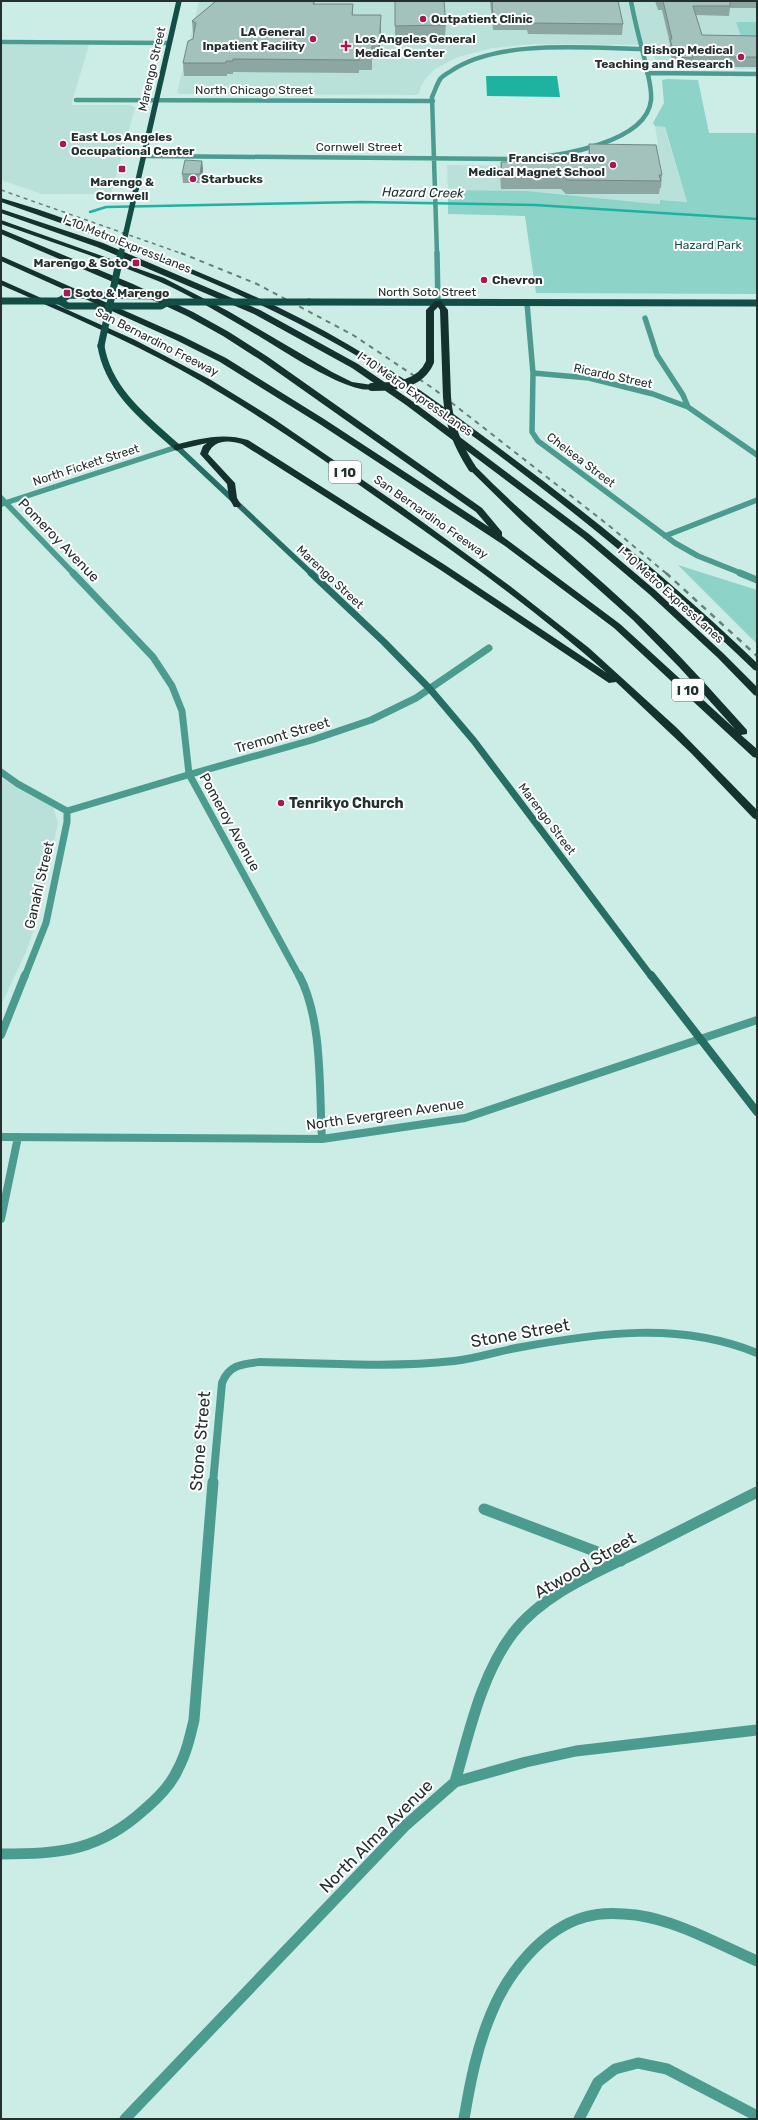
<svg xmlns="http://www.w3.org/2000/svg" width="758" height="2120" viewBox="0 0 758 2120" font-family="Rubik,sans-serif">
	<rect width="100%" height="100%" fill="#ccece6"/>
	<path fill="#b9e1da" d="M199,1H757V69L663,68L656,65L652,45L535,44L493,48L458,57L435,69L427,77L421,86L419,93L416,95L181,94L177,93Z
		M1,45H89L71,105H131L135,108L111,194H42L1,180Z
		M655,126H664L687,202L660,200V204L646,203L527,191L448,190L447,165L528,166L573,161L633,146V145L658,144Z
		M1,778L53,807L58,823L37,921L26,952L1,1005Z"/>
	<path fill="#8dd3c8" d="M736,22H757V36H741Z
		M667,79L698,80L709,133H757V294L536,293L525,216L448,214V190L527,191L646,203L660,204V200L687,202L665,127L655,126L653,123L664,103L662,80Z
		M678,565L757,590V644Z"/>
	<path fill="#1eb2a1" d="M486,76H557L560,97L487,96Z"/>
	<g fill="none" stroke-linecap="round" stroke-linejoin="round">
		<path stroke="#1eb2a1" stroke-width="2.5" d="M90,212L106,207L362,202L535,205L757,219"/>
		<path stroke="#4c9b8f" stroke-width="4.5" d="M1,42L169,43
			M647,73L757,74
			M76,100L433,101
			M143,156L525,159C559,156 647,143 651,100C652,90 649,80 647,70C642,47 635,24 631,1
			M437,254L432,97C435,91 437,83 441,78C444,75 448,73 451,71C498,39 587,48 642,49"/>
		<path stroke="#4c9b8f" stroke-width="5.5" d="M437,253L438,303
			M527,303L533,373L532,432L538,441L675,543L698,556L743,574
			M645,318L657,355L683,395L688,407L757,455
			M533,373L589,378L653,394L688,407
			M1,498L74,574
			M2,504L177,447
			M665,536L757,500"/>
		<path stroke="#4c9b8f" stroke-width="7" d="M73,573L153,657L172,686L182,711L189,774L299,976
			M740,573L757,580
			M1,772L18,784L67,811V822L46,923L25,976
			M67,811L191,774L312,740L371,720L416,698L489,648"/>
		<path stroke="#4c9b8f" stroke-width="8" d="M299,975C323,1020 319,1089 322,1139
			M1,1035L25,975
			M1,1137L322,1139L465,1118L757,1020
			M1,1219L18,1137
			M213,1483L222,1383C229,1365 242,1364 260,1362C324,1363 389,1368 454,1361C475,1359 495,1352 516,1348C597,1333 679,1321 757,1353"/>
		<path stroke="#4c9b8f" stroke-width="11" d="M484,1509L621,1561
			M455,1782C469,1733 481,1675 513,1633C543,1594 595,1573 638,1552C678,1532 718,1512 757,1492
			M1,1854C61,1854 99,1851 145,1809C158,1798 171,1785 178,1769C186,1754 190,1737 194,1720L213,1482
			M125,2119L406,1825L455,1782L526,1762L576,1751L757,1730
			M464,2119C470,2083 477,2047 491,2014C507,1974 542,1929 585,1917C601,1912 620,1913 636,1915C678,1921 718,1944 757,1961
			M579,2119L598,2082L615,2069L638,2063L667,2069L757,2116"/>
		<path stroke="#266e64" stroke-width="5.5" d="M177,447L312,574"/>
		<path stroke="#266e64" stroke-width="7" d="M311,573L384,642L430,689L474,741L651,976"/>
		<path stroke="#266e64" stroke-width="8" d="M651,975L757,1112"/>
		<path stroke="#124e46" stroke-width="5.5" d="M136,189L179,1"/>
		<path stroke="#124e46" stroke-width="7" d="M59,301L68,306H108
			M309,302L757,303
			M101,346C108,390 145,419 177,447"/>
		<path fill="#14312d" fill-rule="evenodd" d="M1,198C50,212 98,231 145,250C214,278 285,307 349,345C400,374 447,409 494,444C586,512 674,583 757,663V671L754,670C669,588 579,515 485,445C438,411 391,374 340,346C233,286 117,242 1,202Z
			M1,209L103,243L260,310L358,364L412,401L589,534L655,590L724,654L757,687V696L754,695L718,658L649,594L583,538L406,405L352,368L254,314L97,247L1,213Z
			M1,220L164,278L228,311L332,372L352,382L372,385L376,387C360,402 279,348 262,338C228,318 194,297 158,281C107,260 53,243 1,224Z
			M1,229L133,284L193,312L229,332L268,357L482,508L502,532V536L620,624L735,729L680,668L633,620L523,522L468,468L475,466C527,519 585,565 638,615C677,651 712,691 747,730V734L741,735L757,749V758L753,757L614,628L505,546L318,423L220,362L176,340L1,261V256L182,336L226,358L324,419L489,527L476,512L262,361L223,336L187,316L127,288L1,234Z
			M1,280L135,340L211,380L274,419L402,507L510,586L589,648L677,728L757,810V820L753,818L691,753L616,682L609,683L439,569L242,444C229,440 214,439 208,454L235,483L237,498L241,505L240,507H234L229,498L227,484L200,454L203,446L207,443L177,450L174,449V445C199,439 222,432 248,440L445,565L607,673C536,610 459,555 382,501C317,455 251,409 181,370C123,338 62,312 1,285Z
			M435,301H441L448,310L451,397L447,399L443,397L440,310L438,307L434,311V362L430,364L426,362V310Z"/>
		<path stroke="#697d79" stroke-width="1.5" stroke-dasharray="4 4" stroke-linecap="butt" d="M1,190L183,254"/>
		<path stroke="#697d79" stroke-width="2" stroke-dasharray="5 5" stroke-linecap="butt" d="M181,253L257,284L353,335L434,389L607,524L667,574"/>
		<path stroke="#697d79" stroke-width="2.5" stroke-dasharray="6 6" stroke-linecap="butt" d="M666,573L757,656"/>
		<path stroke="#124e46" stroke-width="5.5" d="M121,254L136,189"/>
		<path stroke="#124e46" stroke-width="7" d="M2,301H59L69,295L162,296L168,302
			M108,306H161L168,302H309
			M101,346L121,253"/>
		<path stroke="#14312d" stroke-width="8" d="M372,387C395,387 420,385 430,362
			M447,397C449,424 457,445 472,468"/>
	</g>
	<path fill="#8ca7a2" d="M216,1H314L315,4H353V15L381,27L379,59H372V70H359V73L233,72V74H227V76H184L183,63L193,39L194,34L193,33L192,21Z
		M395,1L446,25L445,36L395,37Z
		M490,1H618L623,24L622,35L528,34L527,30H493Z
		M655,1H757V8H730L729,16L696,15L702,35L757,36V67H728L727,61L693,60L692,68L674,67L669,49L670,44L662,10H658Z
		M589,144L662,175L661,188H660L659,194H566L561,189H501L500,175L501,162L588,161Z
		M202,161L203,170L201,183H183L182,174Z"/>
	<path fill="#728884" d="M381,15V27L379,59V46Z
		M202,161L203,170L201,183L200,174Z"/>
	<path fill="#a3c2bc" stroke="#728884" d="M216,1H314L313,4H353L352,15H381L379,46H372V57H359V60L233,59V61H226V63H183L188,41L193,39L194,32L196,23L192,21Z
		M395,1H444L446,25L395,26Z
		M492,1H618L623,24L529,23L527,19L493,18Z
		M663,1H730V6H693L702,35L757,36V57H730L728,51L691,50L693,58L675,57L670,39H672Z
		M589,144L656,145L662,175H659L661,181L570,180H567L562,175H502L501,162L590,161Z
		M185,160L202,161L200,174H182Z"/>
	<g fill="#a91854" stroke="#fff" stroke-width="1.5">
		<circle cx="423" cy="19" r="4"/>
		<circle cx="313" cy="39" r="4"/>
		<path d="M344 40h4v4h4v4h-4v4h-4v-4h-4v-4h4z"/>
		<circle cx="741" cy="57" r="4"/>
		<circle cx="63" cy="144" r="4"/>
		<circle cx="613" cy="165" r="4"/>
		<rect x="118" y="165" width="8" height="8" rx="2"/>
		<circle cx="193" cy="179" r="4"/>
		<rect x="132" y="259" width="8" height="8" rx="2"/>
		<circle cx="484" cy="280" r="4"/>
		<rect x="63" y="289" width="8" height="8" rx="2"/>
		<circle cx="281" cy="803" r="4"/>
	</g>
	<g text-anchor="middle" stroke-width="4" stroke-linejoin="round" paint-order="stroke">
		<g font-size="12" font-weight="bold" fill="#24302e" stroke="#fff" text-anchor="start">
			<text x="431" y="23">Outpatient Clinic</text>
			<text x="305" y="36" text-anchor="end">LA General<tspan x="305" dy="14">Inpatient Facility</tspan></text>
			<text x="355" y="43">Los Angeles General<tspan x="355" dy="14">Medical Center</tspan></text>
			<text x="733" y="54" text-anchor="end">Bishop Medical<tspan x="733" dy="14">Teaching and Research</tspan></text>
			<text x="71" y="141">East Los Angeles<tspan x="71" dy="14">Occupational Center</tspan></text>
			<text x="605" y="162" text-anchor="end">Francisco Bravo<tspan x="605" dy="14">Medical Magnet School</tspan></text>
			<text x="201" y="183">Starbucks</text>
			<text x="122" y="186" text-anchor="middle">Marengo &amp;<tspan x="122" dy="14">Cornwell</tspan></text>
			<text x="128" y="267" text-anchor="end">Marengo &amp; Soto</text>
			<text x="492" y="284">Chevron</text>
			<text x="75" y="297">Soto &amp; Marengo</text>
		</g>
		<g font-size="12" fill="#24302e" stroke="#fff">
			<text transform="translate(152 69) rotate(-77)" y="4">Marengo Street</text>
			<text x="254" y="94">North Chicago Street</text>
			<text x="359" y="151">Cornwell Street</text>
			<text transform="translate(127 244) rotate(22)" y="4">I-10 Metro ExpressLanes</text>
			<text x="427" y="296">North Soto Street</text>
			<text transform="translate(157 342) rotate(27)" y="4">San Bernardino Freeway</text>
			<text transform="translate(613 376) rotate(12)" y="4">Ricardo Street</text>
			<text transform="translate(415 394) rotate(35)" y="4">I-10 Metro ExpressLanes</text>
			<text transform="translate(581 460) rotate(37)" y="4">Chelsea Street</text>
			<text transform="translate(86 465) rotate(-18)" y="4">North Fickett Street</text>
			<text transform="translate(431 517) rotate(35)" y="4">San Bernardino Freeway</text>
			<text transform="translate(330 577) rotate(43)" y="4">Marengo Street</text>
			<text transform="translate(671 595) rotate(42)" y="4">I-10 Metro ExpressLanes</text>
			<text transform="translate(547 819) rotate(53)" y="4">Marengo Street</text>
		</g>
		<g font-size="12" fill="#1a524a" stroke="#fff">
			<text x="708" y="249">Hazard Park</text>
		</g>
		<g font-size="13" font-style="italic" fill="#19302c" stroke="#fff">
			<text transform="translate(423 192) rotate(1)" y="5">Hazard Creek</text>
		</g>
		<g fill="#fff" stroke="#666e6d" stroke-width="1">
			<rect x="329" y="461" width="32" height="22" rx="3"/>
			<rect x="672" y="679" width="32" height="22" rx="3"/>
		</g>
		<g font-size="13" font-weight="bold" fill="#24302e">
			<text x="345" y="477">I 10</text>
			<text x="688" y="695">I 10</text>
		</g>
		<g font-size="14" fill="#24302e" stroke="#fff">
			<text transform="translate(59 540) rotate(46)" y="5">Pomeroy Avenue</text>
			<text transform="translate(282 735) rotate(-16)" y="5">Tremont Street</text>
			<text transform="translate(230 822) rotate(61)" y="5">Pomeroy Avenue</text>
			<text transform="translate(39 885) rotate(-77)" y="5">Ganahl Street</text>
			<text transform="translate(385 1114) rotate(-8)" y="5">North Evergreen Avenue</text>
		</g>
		<g font-size="14" font-weight="bold" fill="#24302e" stroke="#fff" text-anchor="start">
			<text x="289" y="808">Tenrikyo Church</text>
		</g>
		<g font-size="17" fill="#24302e" stroke="#fff">
			<text transform="translate(520 1333) rotate(-10)" y="6">Stone Street</text>
			<text transform="translate(200 1441) rotate(-85)" y="6">Stone Street</text>
			<text transform="translate(585 1565) rotate(-30)" y="6">Atwood Street</text>
			<text transform="translate(376 1836) rotate(-45)" y="6">North Alma Avenue</text>
		</g>
	</g>
	<rect width="758" height="2120" fill="none" stroke="#24302e" stroke-width="4"/>
</svg>
